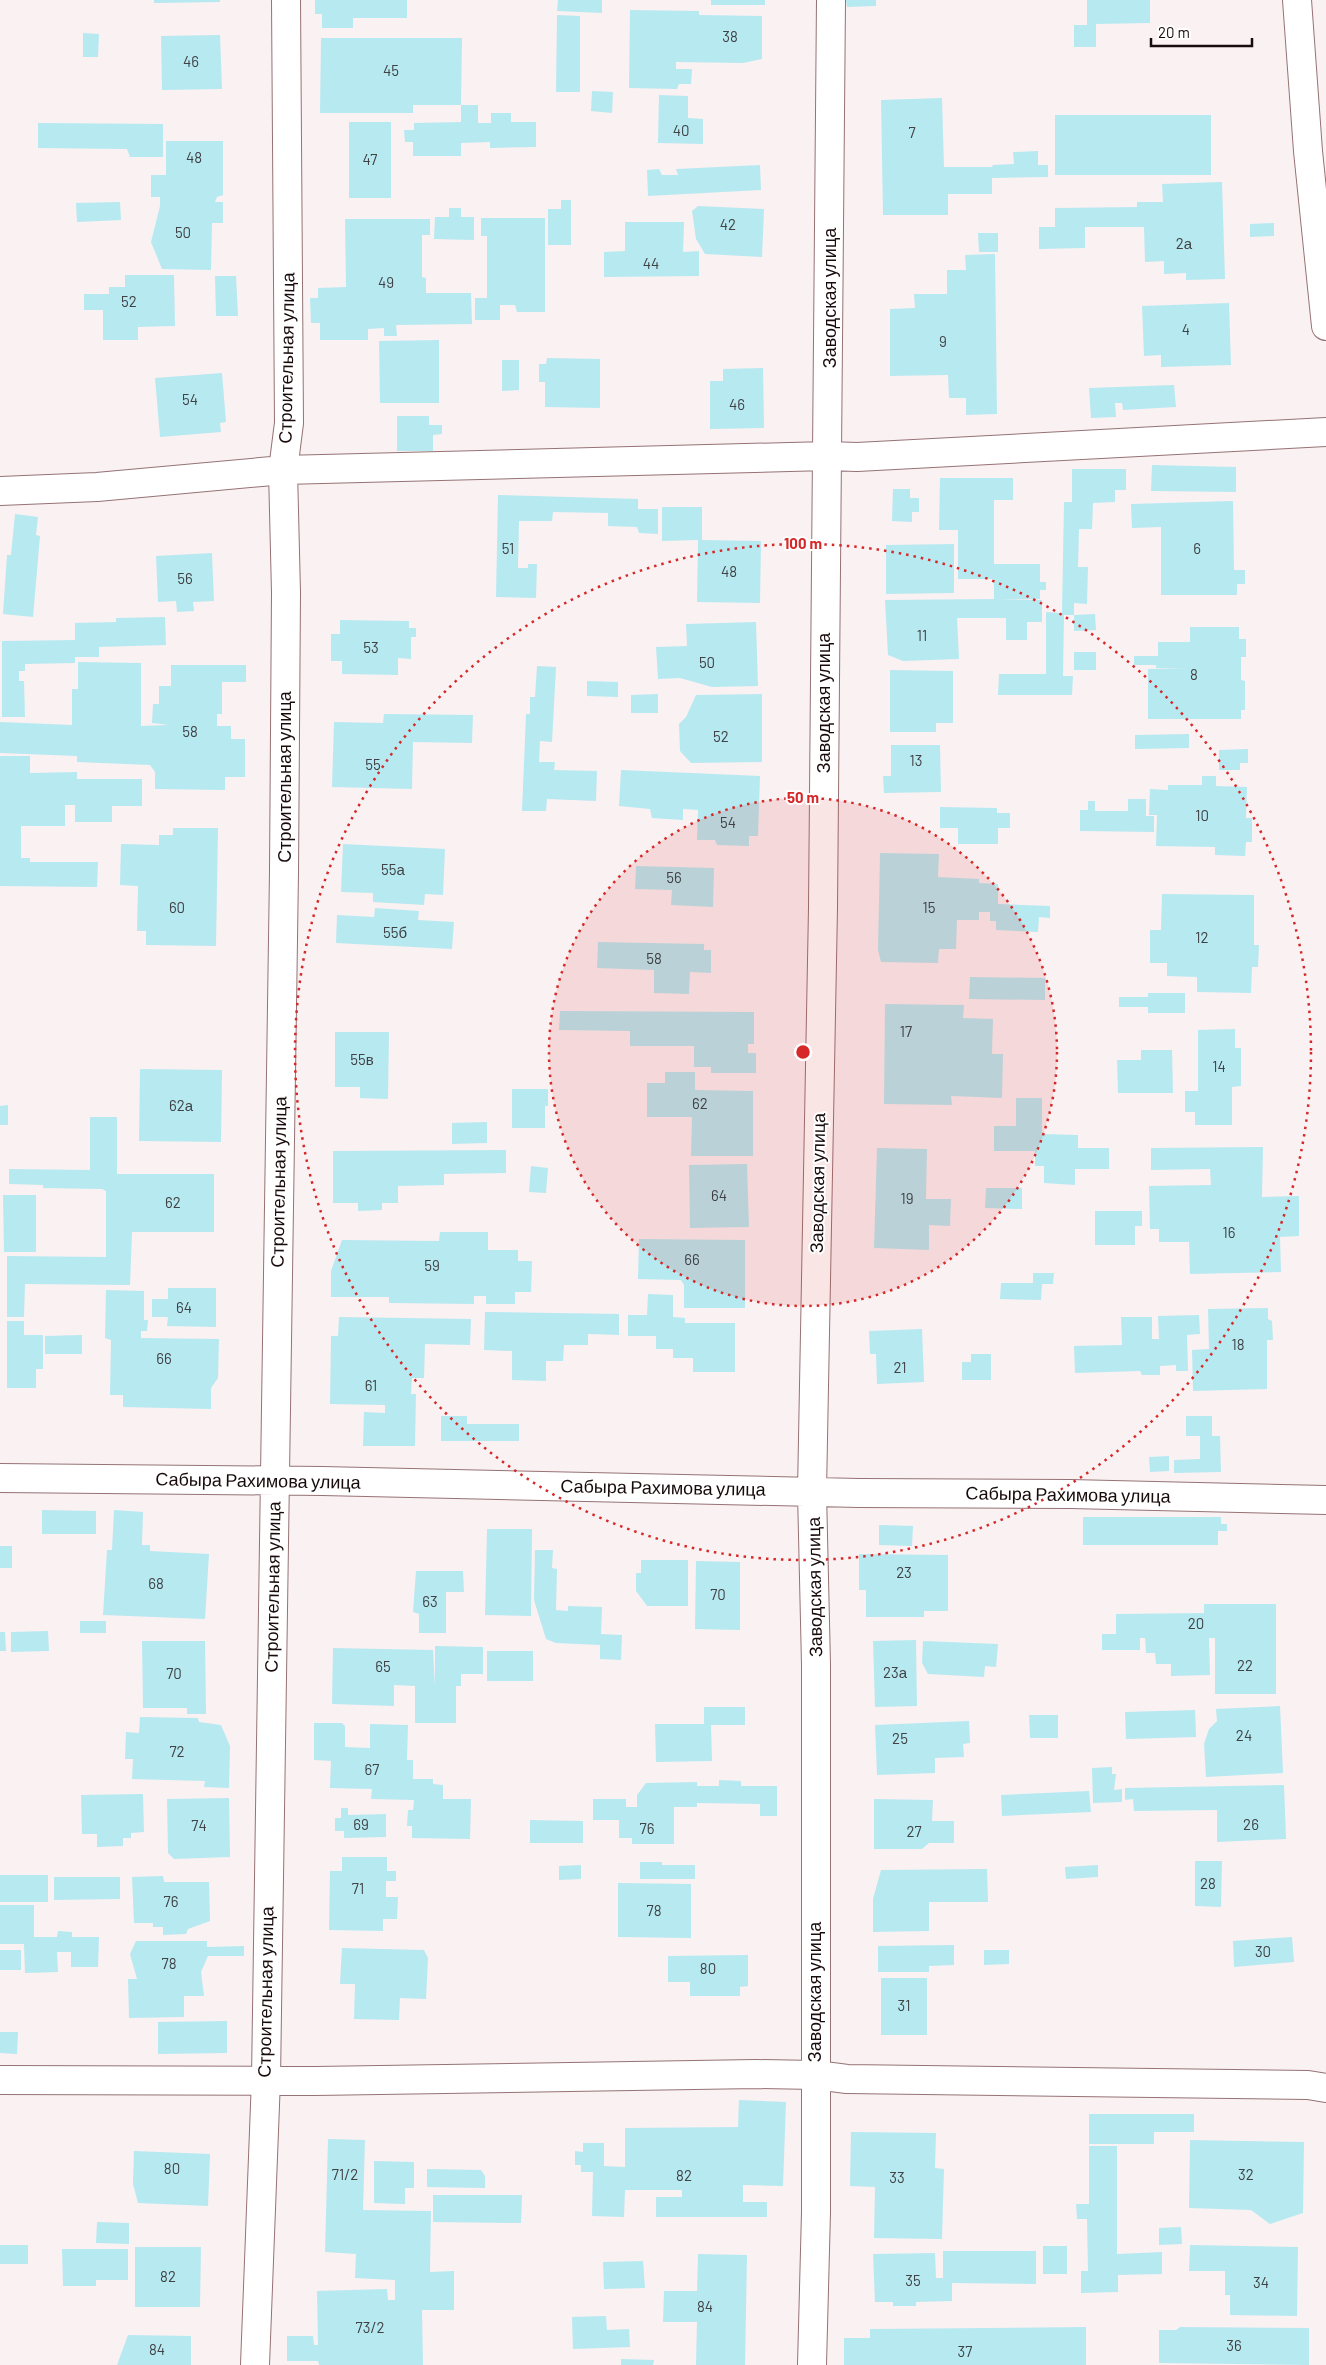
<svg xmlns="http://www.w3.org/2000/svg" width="1326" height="2365" viewBox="0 0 1326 2365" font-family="Barlow,sans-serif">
	<rect width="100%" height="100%" fill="#faf1f2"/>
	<path fill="#b7e9f1" d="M154,0H220V2L154,3Z
		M315,0H407V18H353V28H322V14H315Z
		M558,0H602V13L557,11Z
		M711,0H765V5H711Z
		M846,0H876V6L847,7Z
		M1087,0H1150V23L1096,24V47H1074V25H1087Z
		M630,10L699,11V15L762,16V59L743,63L676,62V69H692L691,84H679L677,89L629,88Z
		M557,15L580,16V92H556Z
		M83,33L99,34L98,57H83Z
		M220,35L222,89L162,90L161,36Z
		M321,38H462L461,105H413V113H320Z
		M592,91L613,92L612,113L591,111Z
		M659,95L688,96V118L703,119V144L658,143Z
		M942,98L944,167H992L993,165L1014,164L1013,152L1038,151V165H1048V177L992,178V194H948V215H883L881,100Z
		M461,105H478V123H491V113H511V122H536V147L490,148V142L461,143V156H413V142H405L404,130H414V123L461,122Z
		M1055,115H1211V175H1055Z
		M349,122H391V198H349Z
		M38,123L163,124V157H130L127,149L38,148Z
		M166,141H223V195L217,197L215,202H223V223H212L211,270L162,269L151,242L160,206V197H151V175H166Z
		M760,165L761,190L648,196L647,170L659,169L662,175H678L676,169Z
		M1222,182L1225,279L1186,280V273L1164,274V261L1145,262L1144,227H1085V248L1039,249V227H1055V208L1137,207V202H1163L1162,184Z
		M561,200H571V245H548V209H561Z
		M120,202L121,220L77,222L76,203Z
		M698,206L764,209L762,257L705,254L696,239L692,211Z
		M449,208H461V217H474V240L434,239L435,217H449Z
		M481,218H545V312H517L515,305H500V320H475V298H487V236H481Z
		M345,219H430V235H422V277L426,278V293H471L472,324L396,325L397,336H384V328L368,329V340H320V323H311L310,298H318V288L346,287Z
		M625,222H684L683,252L699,251V276L604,277V252L625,251Z
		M1274,223V236L1250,237V224Z
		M978,233H998V252H979Z
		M995,254L997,414L966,415V398H949L948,375L890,376V309L915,308L914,294H947V270H966L965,255Z
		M125,275H174L175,326L138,327V340H103V310H84V294H109V287H125Z
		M215,276H236L238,316H216Z
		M1229,303L1231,365L1161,367V355L1144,356L1142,306Z
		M439,340V403H380L379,341Z
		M547,358L600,359V408L545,407V382H539V364H546Z
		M502,360H519V390L502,391Z
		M763,368L764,428L710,429V381H723V369Z
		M222,373L226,422L220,423L221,432L160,437L155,378Z
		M1174,385L1176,407L1123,410L1122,403H1115L1116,417L1091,418L1089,388Z
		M397,416H429V425H442V434L433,435V451H397Z
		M1152,465L1236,467V492L1151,491Z
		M1072,469H1126V490H1115V502L1093,503L1092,529H1079L1078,567H1088L1087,604L1074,603V615H1064L1063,676H1073L1072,695H998L999,674H1046V612L1062,613L1064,502H1072Z
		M940,478H1013V500H994V564H1040V582H1046V590H1040V599H998L1042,600V622H1027V640H1006V618H957L959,659L903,661L888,655L885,600L994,599V579H958V530H939Z
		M893,489H910V498H919V512H912V522L892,521Z
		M498,495L638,499V509H658V534L639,533L637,527L608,526V513L553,512L552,521H519L518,568H528V564H537L536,598L496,597Z
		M1233,501L1234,570H1245V584H1237V595H1161V527L1132,528L1131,504Z
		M662,507H702V540L761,541L760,603L697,602L698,540L662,541Z
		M15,514L38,517L36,535L40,536L33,617L3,614L7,555H11Z
		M954,544V593L886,594V545Z
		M212,553L214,601L193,602L194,611L177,612L176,601L158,602L156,556Z
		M1095,614L1096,630L1074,631V615Z
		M165,617L166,645L99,647V657H75V663L25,664V671H19V681H24L25,717H2V641L75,640V623L116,622V618Z
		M340,620L409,621V628H416V637H411V659L398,658V675L342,674V661H331V634H340Z
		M756,622L758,686L712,687L680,678L658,679L656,647L687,646L686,624Z
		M1190,627H1239V639H1246V657H1241V680L1245,681V710H1241V719H1148V669L1187,668H1156V665H1134V656H1158V642H1190Z
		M1074,652H1096V670H1074Z
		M78,662L141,663V726L169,725L152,723L153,704H159V686H171V665H246V682H222V714H217V726H231V739H245V777H225V790L155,789V772L150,765L77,762V756L0,753V722L72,725V689H78Z
		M537,666L556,667L552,742L540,741L539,762H555L554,770L597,771L596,801L547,799L546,811H522L526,714H530V697H535Z
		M890,670L953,671V723H936V732H890Z
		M587,681L618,682V697L587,696Z
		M658,694V713H631V695Z
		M762,694V762L691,763L680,751L679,724L686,717L696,695Z
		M384,714L473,715L472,743L413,742L412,789L332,787L334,722L383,723Z
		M1189,734V748L1135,749V735Z
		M891,745H940L941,792L884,793L883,776H891Z
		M1248,749V763H1240V770H1219V750Z
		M0,756H30V773L77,772V779H142V806H112V822H75V805H65V826H21V858H30V862H98L97,887L0,886Z
		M621,770L760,776L758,836H749V846L717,845L715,840H697L698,810L683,809V820L652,818L650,809L619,806Z
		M1202,776H1216V786L1247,787L1246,818H1252V842H1246L1245,856L1215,855V847L1156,846L1157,815H1149L1150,789L1168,790V785H1202Z
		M1128,799H1146V816H1154V832L1080,831V810H1088V801H1095V811H1128Z
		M940,807L997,808V813H1010V828H998V844H958V828H940Z
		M173,828H218L216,946L146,945V931H137L138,886L120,885L121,844L159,845V835H173Z
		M343,844L445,849L443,895L425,894L424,905L373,902V893L341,892Z
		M880,853L939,854L938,877L979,879V883L998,884V904L1050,906V918L1039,917L1038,932L996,930V921H990V912H979V920H957L956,949H939L938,963L881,962L878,950Z
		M636,866L714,868L713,907L671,905L672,890L635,889Z
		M1162,894L1254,895V945H1259L1258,967H1252L1251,993L1197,992V977L1167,976V963H1150V930H1161Z
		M375,908L419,911L418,920L454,922L452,949L336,943L337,915L374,917Z
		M598,942L704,944V950H711V973L690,972L689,994L654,993V970L597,968Z
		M970,977L1045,978V1000L969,999Z
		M1148,993H1185V1013H1148V1007H1119V997H1148Z
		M885,1004L964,1005L963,1018L993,1019L992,1054H1003L1002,1098L951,1096L952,1105L884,1104Z
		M560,1011L754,1012V1044H748V1053H756V1073H711V1067H694V1046H630V1031L559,1030Z
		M1235,1029V1048H1241V1086L1232,1087V1125H1195V1112H1185V1091H1198V1030Z
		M335,1032H389L388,1099L360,1098V1087H335Z
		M1141,1050H1172L1173,1093H1118L1117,1060H1141Z
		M140,1069L222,1070L221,1142L139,1141Z
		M665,1072H695V1090L753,1091V1156H691L692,1117H647V1083H665Z
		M512,1089H548V1106H545V1128H512Z
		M1016,1098H1042V1134L1078,1135V1148H1109V1169H1075V1185L1044,1183V1166H1035V1151H994V1126H1016Z
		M8,1105V1125H0V1106Z
		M90,1117H117V1174H214V1232H132L130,1285L25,1284L24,1317H7V1256L106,1257V1191L102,1189L43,1188V1185L9,1184V1169L90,1170Z
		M487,1122V1143L452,1144V1123Z
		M1263,1147L1262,1197L1299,1196V1236L1280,1237L1281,1272L1190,1274L1189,1242H1159V1229H1150L1149,1186L1211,1185L1210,1169L1151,1170V1148Z
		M877,1148L927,1149L926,1199H951L950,1226L929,1225V1250L874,1248Z
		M506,1150V1173L444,1174V1185L398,1186V1203H382V1210L358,1211V1203H333V1151Z
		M747,1164L749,1227L690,1228L689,1165Z
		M531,1166L548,1168L546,1193L529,1192Z
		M986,1188H1022V1209L985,1208Z
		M3,1195H36V1252H4Z
		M1095,1211H1142V1226H1135V1245H1095Z
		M440,1232H488V1250H518V1261H532L531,1292H515V1304H486V1296H474V1304L389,1303V1297H331V1271L342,1240L439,1241Z
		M639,1239L745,1240V1308H684V1285L681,1280L638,1279Z
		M1033,1273H1054L1053,1284H1042L1041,1300L1000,1299L1001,1283H1033Z
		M168,1288H216V1327L167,1326L168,1317H152V1299H168Z
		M106,1290L144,1291V1320H148L147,1331H141V1338L219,1339L218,1378L211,1388V1409L123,1407V1395H110L111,1340L105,1338Z
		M648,1294L673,1295V1317L685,1318V1323H735V1372H693V1358H673V1349H656V1336H628V1315H647Z
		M1268,1308V1319L1272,1321L1273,1340H1267V1389L1193,1391L1192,1350L1209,1349L1208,1309Z
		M485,1312L619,1314V1335L588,1334V1345H564L563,1361H546V1381L512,1380V1351L484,1350Z
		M1199,1315L1200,1334L1187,1335L1188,1371H1176V1365L1160,1366V1375H1142L1140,1371L1075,1373L1074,1346L1122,1345L1121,1317H1152V1339H1159L1158,1316Z
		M339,1317L471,1319L470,1345L425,1344L424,1378H412L411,1394H416L415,1446H363L364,1412L385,1413V1405L330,1404L331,1336H338Z
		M7,1321H24V1335H43V1369H36V1388H7Z
		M922,1329L924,1382L877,1384L876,1354H870L869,1331Z
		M82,1335V1354H45V1336Z
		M971,1354H991V1380H962V1362H971Z
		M441,1416H467V1424H519V1441H441Z
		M1186,1416H1212V1436H1220L1221,1472L1174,1473V1460L1200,1459V1436H1186Z
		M1169,1456V1471L1150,1472L1149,1457Z
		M42,1510L96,1511V1534H42Z
		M114,1510L143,1512L142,1545H150V1551L209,1554L205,1619L103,1615L107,1550H112Z
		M1083,1517H1221V1524H1227V1531H1218V1545H1083Z
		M879,1525L913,1526L912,1546L879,1545Z
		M487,1529H532L531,1616L485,1615Z
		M0,1546H12V1568H0Z
		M535,1550H553L552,1568L557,1569L556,1610L568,1611V1606L602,1607L601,1634L622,1635L621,1660L600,1659V1645L556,1643L546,1639L534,1600Z
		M859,1554L948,1555V1611H924V1617H866V1590H859Z
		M641,1560H688V1606H647L636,1591V1573H641Z
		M696,1561L740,1562V1630L695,1629Z
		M416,1571H463L464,1592H446V1633H419V1614L413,1612Z
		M1204,1604H1276V1694H1215V1638H1209L1210,1675L1171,1676V1664H1156L1155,1653H1146L1145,1638H1140V1650H1102V1634H1116V1614L1204,1613Z
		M80,1621H106V1633H80Z
		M48,1631L49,1651L11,1652V1632Z
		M0,1632H5L6,1651H0Z
		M916,1640L917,1706L875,1707L873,1641Z
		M142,1641H205L206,1714H187V1708H143Z
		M923,1641L998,1644L996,1667L985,1666L984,1677L928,1674L922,1663Z
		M435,1646L483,1647V1674H461V1686H456V1723H415V1686L394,1685V1706L332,1704L333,1648L433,1650L435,1686Z
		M487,1651H533V1681H487Z
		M1280,1706L1283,1773L1206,1777L1204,1744L1209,1729L1217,1721L1216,1709Z
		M704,1707H745V1725H711L712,1761L656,1762L655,1724H704Z
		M1195,1710L1196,1737L1126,1739L1125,1712Z
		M1029,1715H1058V1738H1030Z
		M140,1717L198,1718L199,1722L221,1725L230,1746L229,1788L204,1787L205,1781L132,1779L133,1759H125L126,1732L139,1733Z
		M969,1721L970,1743L963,1744L964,1757L935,1758V1773L877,1775L875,1725Z
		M314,1723H342L345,1726V1747L370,1748V1724L408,1725L407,1760H413V1779H433V1784L443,1785V1799H471L470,1839L412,1838V1826H407L408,1810H413L414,1800L371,1799L372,1789L330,1788L331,1761L314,1760Z
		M1112,1767V1774H1116L1114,1790L1122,1789V1802L1093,1803L1092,1768Z
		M719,1780L741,1781V1786H777V1816H760V1804L697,1803V1807H674V1844H632V1838H619V1820H593V1799H626V1807H637V1795L646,1783L697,1782V1786H719Z
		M1284,1785L1286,1839L1217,1842V1810L1134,1811L1133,1799L1125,1800V1788Z
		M1089,1791L1091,1812L1002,1816L1001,1795Z
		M143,1794L144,1832L131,1833V1838H123V1846L97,1847V1834H82L81,1795Z
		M229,1798L230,1857L174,1859L168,1853L167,1799Z
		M874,1799L933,1800L932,1821H954V1843H929L922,1849H874Z
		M341,1808H348V1815L386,1814V1837L344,1838V1831H335V1818H341Z
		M530,1820L583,1821V1843H530Z
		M342,1857H387V1871H396V1881H386V1897H398L397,1919H383V1931L329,1930L330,1871H342Z
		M1195,1861H1222L1221,1907L1195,1906Z
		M640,1862H662V1865H695V1879H640Z
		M581,1865V1879L559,1880V1866Z
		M1098,1865V1877L1066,1879L1065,1867Z
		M987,1869L988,1902H929V1931L873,1932V1899L881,1870Z
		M0,1875H48V1902H0Z
		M163,1876L164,1882H209L210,1921L188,1929L186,1934L163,1935V1927H153V1923H134L132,1877Z
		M54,1877H120V1899L54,1900Z
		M618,1883L691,1884V1938L618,1937Z
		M0,1905H34V1937H57L58,1931L72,1932V1937H99L98,1967H71V1952H57L58,1972L25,1973L24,1944H0Z
		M1292,1937L1294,1962L1234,1967L1233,1941Z
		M136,1941H207V1947L244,1946V1956H208L201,1972L204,1996H184V2017L129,2018L128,1979H137L130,1954Z
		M954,1945V1965L929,1966V1972H878V1946Z
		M342,1948L424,1950L428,1958L426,1999L400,1998L399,2020L354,2019L355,1984H340Z
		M0,1950H21V1970H0Z
		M984,1950H1009V1964L984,1965Z
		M748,1955V1986L740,1987V1996H690V1982H668V1956Z
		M881,1978H927V2035H881Z
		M227,2021V2053L158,2054V2022Z
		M0,2032H18L17,2054L0,2053Z
		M739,2100L786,2102L783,2186L743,2185V2202H767V2217H656V2197H682V2190H625L624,2217L592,2216L593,2172H581V2165H575V2151L583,2152V2143H604V2166L625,2167V2128L738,2127Z
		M1089,2114H1194V2132H1154V2144H1089Z
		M851,2132L936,2133L935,2168L944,2169L942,2239L874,2238L875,2187L850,2186Z
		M328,2139L365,2140L363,2210L431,2211L430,2272L454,2271V2310H422L423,2365H319L318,2361H287V2336H313L314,2345H318L317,2291L387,2289L388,2300H395V2280L355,2278L356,2254L325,2252Z
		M1190,2140L1304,2142L1303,2213L1270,2224L1251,2210L1189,2208Z
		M1089,2146H1117V2254L1162,2252V2274L1118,2275V2292L1081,2293V2271H1088L1087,2219H1077L1076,2204H1089Z
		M134,2151L210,2154L208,2206L138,2203L133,2184Z
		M374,2161L414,2162V2188H405V2204L374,2203Z
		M427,2169L481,2170L485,2176V2188L427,2187Z
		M433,2195H522L521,2223L433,2222Z
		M97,2222L129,2223V2244L96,2243Z
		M1181,2227L1182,2244L1159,2245V2228Z
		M0,2245H28V2264H0Z
		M1190,2245L1298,2247L1297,2316L1230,2315V2295H1225V2271H1189Z
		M1043,2246H1067V2274H1043Z
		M135,2247H201L200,2307H135Z
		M62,2249H128V2280H96V2286H63Z
		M943,2251H1036V2284L952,2283V2301L916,2302V2306H893V2302H875L873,2254L935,2253L936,2278H943Z
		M698,2254L747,2255L745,2365H696L697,2322H663L664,2291H697Z
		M643,2261L645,2288L604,2289L603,2262Z
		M606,2316L607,2330L629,2329L630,2347L573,2349L572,2317Z
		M1086,2327V2365H844V2338H870V2329Z
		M1180,2327L1309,2328V2365L1159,2363V2330H1176Z
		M128,2335L191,2336V2365H117Z
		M621,2359L654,2360L653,2365H621Z"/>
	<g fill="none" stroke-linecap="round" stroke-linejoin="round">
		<g stroke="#957275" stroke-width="30">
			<path id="minor" d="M1297,0L1308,151L1326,326
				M0,491L97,487L283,470L827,456L857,457L1326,432
				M0,1478L322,1481L859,1493L1070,1494L1326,1500
				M0,2080L315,2081L756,2074L816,2075L847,2079L1308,2085L1326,2088
				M255,2365L266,2079L284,872L286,593L283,470L289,423L286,0
				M812,2365L816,2212V1665L812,1492L823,908L831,0"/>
		</g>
		<use href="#minor" stroke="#fff" stroke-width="28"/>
	</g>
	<circle cx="803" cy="1052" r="254" fill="#d62828" fill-opacity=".12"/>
	<g fill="none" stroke="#d62828" stroke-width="2.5" stroke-dasharray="2.5 5">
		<circle cx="803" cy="1052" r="254"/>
		<circle cx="803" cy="1052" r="508"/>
	</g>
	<g text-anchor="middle" stroke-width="4" stroke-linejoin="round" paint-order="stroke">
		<g font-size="15" fill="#404245">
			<text x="730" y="42">38</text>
			<text x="191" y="67">46</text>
			<text x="391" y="76">45</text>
			<text x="681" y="136">40</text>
			<text x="912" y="138">7</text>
			<text x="194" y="163">48</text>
			<text x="370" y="165">47</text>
			<text x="728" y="230">42</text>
			<text x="183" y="238">50</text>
			<text x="1184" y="249">2а</text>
			<text x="651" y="269">44</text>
			<text x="386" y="288">49</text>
			<text x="129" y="307">52</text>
			<text x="1186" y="335">4</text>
			<text x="943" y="347">9</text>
			<text x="190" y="405">54</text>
			<text x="737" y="410">46</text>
			<text x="508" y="554">51</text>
			<text x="1197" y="554">6</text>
			<text x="729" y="577">48</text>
			<text x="185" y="584">56</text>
			<text x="922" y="641">11</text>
			<text x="371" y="653">53</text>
			<text x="707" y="668">50</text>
			<text x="1194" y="680">8</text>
			<text x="190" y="737">58</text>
			<text x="721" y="742">52</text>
			<text x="916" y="766">13</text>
			<text x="373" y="770">55</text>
			<text x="1202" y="821">10</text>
			<text x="728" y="828">54</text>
			<text x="393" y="875">55а</text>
			<text x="674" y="883">56</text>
			<text x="177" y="913">60</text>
			<text x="929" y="913">15</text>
			<text x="395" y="938">55б</text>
			<text x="1202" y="943">12</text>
			<text x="654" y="964">58</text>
			<text x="906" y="1037">17</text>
			<text x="362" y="1065">55в</text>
			<text x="1219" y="1072">14</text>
			<text x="700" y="1109">62</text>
			<text x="181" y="1111">62а</text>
			<text x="719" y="1201">64</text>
			<text x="907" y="1204">19</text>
			<text x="173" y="1208">62</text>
			<text x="1229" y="1238">16</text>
			<text x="692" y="1265">66</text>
			<text x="432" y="1271">59</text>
			<text x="184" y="1313">64</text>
			<text x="1238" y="1350">18</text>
			<text x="164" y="1364">66</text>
			<text x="900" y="1373">21</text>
			<text x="371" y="1391">61</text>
			<text x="904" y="1578">23</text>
			<text x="156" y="1589">68</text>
			<text x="718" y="1600">70</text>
			<text x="430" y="1607">63</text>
			<text x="1196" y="1629">20</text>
			<text x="1245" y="1671">22</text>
			<text x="383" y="1672">65</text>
			<text x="895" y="1678">23а</text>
			<text x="174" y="1679">70</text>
			<text x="1244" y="1741">24</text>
			<text x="900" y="1744">25</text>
			<text x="177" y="1757">72</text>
			<text x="372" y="1775">67</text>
			<text x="361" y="1830">69</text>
			<text x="1251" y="1830">26</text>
			<text x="199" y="1831">74</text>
			<text x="647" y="1834">76</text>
			<text x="914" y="1837">27</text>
			<text x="1208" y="1889">28</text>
			<text x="358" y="1894">71</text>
			<text x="171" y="1907">76</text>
			<text x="654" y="1916">78</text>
			<text x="1263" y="1957">30</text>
			<text x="169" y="1969">78</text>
			<text x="708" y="1974">80</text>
			<text x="904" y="2011">31</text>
			<text x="172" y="2174">80</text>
			<text x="345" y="2180">71/2</text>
			<text x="1246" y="2180">32</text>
			<text x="684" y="2181">82</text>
			<text x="897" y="2183">33</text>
			<text x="168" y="2282">82</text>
			<text x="913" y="2286">35</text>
			<text x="1261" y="2288">34</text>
			<text x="705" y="2312">84</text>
			<text x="370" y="2333">73/2</text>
			<text x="1234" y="2351">36</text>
			<text x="157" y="2355">84</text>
			<text x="965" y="2357">37</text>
		</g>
		<g font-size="18" fill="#180b0c" stroke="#fff">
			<text transform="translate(830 298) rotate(-90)" y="6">Заводская улица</text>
			<text transform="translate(287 358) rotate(-89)" y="6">Строительная улица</text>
			<text transform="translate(824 703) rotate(-90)" y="6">Заводская улица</text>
			<text transform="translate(285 777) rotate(-90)" y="6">Строительная улица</text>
			<text transform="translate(279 1182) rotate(-89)" y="6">Строительная улица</text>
			<text transform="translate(818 1183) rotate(-89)" y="6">Заводская улица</text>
			<text transform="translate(258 1481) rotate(1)" y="6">Сабыра Рахимова улица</text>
			<text transform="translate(663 1488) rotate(1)" y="6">Сабыра Рахимова улица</text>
			<text transform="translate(1068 1495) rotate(1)" y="6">Сабыра Рахимова улица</text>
			<text transform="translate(273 1587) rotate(-89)" y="6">Строительная улица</text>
			<text transform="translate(815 1587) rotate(-91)" y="6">Заводская улица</text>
			<text transform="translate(266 1992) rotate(-89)" y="6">Строительная улица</text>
			<text transform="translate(815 1992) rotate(-90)" y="6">Заводская улица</text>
		</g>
	</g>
	<circle cx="803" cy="1052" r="8" fill="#d62828" stroke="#fff" stroke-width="2.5"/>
	<g font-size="15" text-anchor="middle" font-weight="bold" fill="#d62828" stroke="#fff" stroke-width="4" stroke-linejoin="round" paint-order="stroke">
		<text x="803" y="549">100 m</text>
		<text x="803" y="803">50 m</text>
	</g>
	<path d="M1151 38v8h101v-8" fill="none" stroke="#180b0c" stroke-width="2.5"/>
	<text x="1158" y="38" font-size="15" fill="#180b0c" stroke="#ffffff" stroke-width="4" paint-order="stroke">20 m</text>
</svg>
